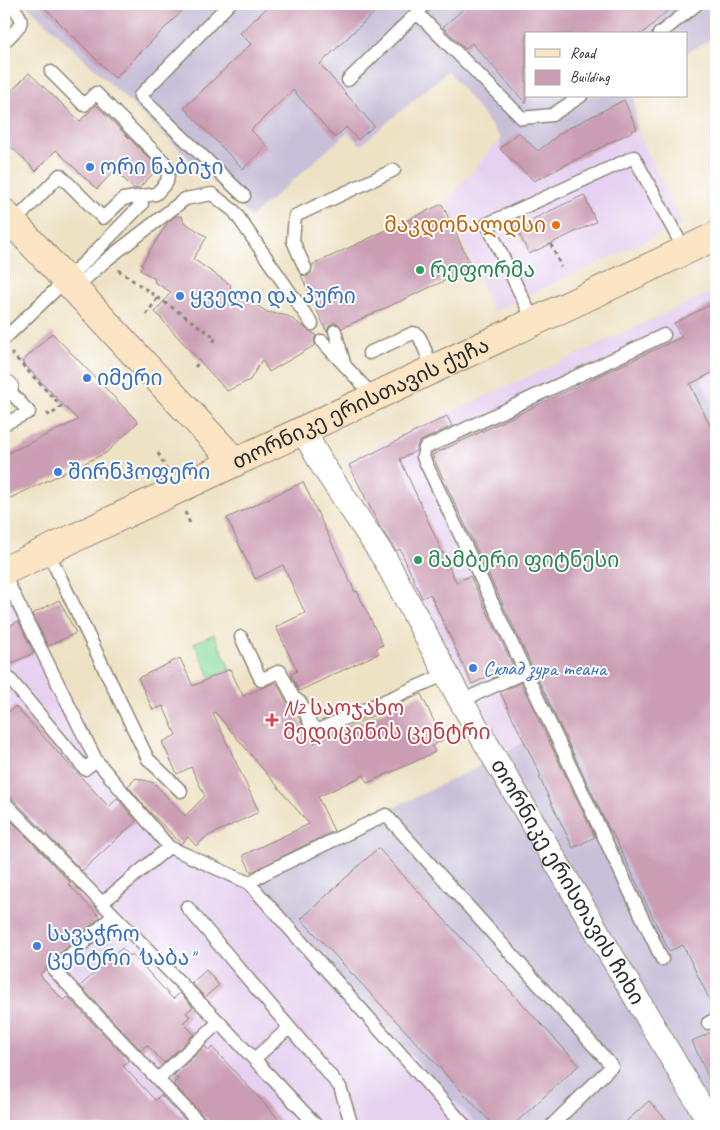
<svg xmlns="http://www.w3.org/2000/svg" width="720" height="1130" viewBox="0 0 720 1130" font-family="Caveat,'Noto Sans Georgian',sans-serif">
	<rect width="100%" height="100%" fill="#fff"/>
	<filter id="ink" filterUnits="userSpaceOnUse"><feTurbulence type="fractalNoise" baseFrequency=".02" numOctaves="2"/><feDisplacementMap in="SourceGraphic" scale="10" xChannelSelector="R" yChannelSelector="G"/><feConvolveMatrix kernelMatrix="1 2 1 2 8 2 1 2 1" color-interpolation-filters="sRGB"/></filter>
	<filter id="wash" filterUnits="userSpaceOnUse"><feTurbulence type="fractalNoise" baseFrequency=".0096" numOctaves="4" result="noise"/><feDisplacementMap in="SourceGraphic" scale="20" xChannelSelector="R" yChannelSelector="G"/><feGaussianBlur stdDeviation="1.12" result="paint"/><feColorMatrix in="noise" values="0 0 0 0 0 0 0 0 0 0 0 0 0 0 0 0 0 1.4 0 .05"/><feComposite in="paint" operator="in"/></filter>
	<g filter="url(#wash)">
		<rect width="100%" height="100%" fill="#eee2c4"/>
		<path fill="#e6d2f0" d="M637,129L682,224L493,312L446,201L501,138Z
			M716,290V411L694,364L554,722L504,754L392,554L345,461Z
			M17,592L100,756L169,840L247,879L478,1126H4V598Z"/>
		<path fill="#c8bfd8" d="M26,4H716V42L714,38L686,53V34H526V96H634L637,129L534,181L500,149L501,138L448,71L361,145L347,133L251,217Z
			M694,364L716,411V1126H478L247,879L504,754L554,722L440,485Z"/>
		<path fill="#88dd9f" stroke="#5a8465" d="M214,634L230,669L211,678L194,643Z"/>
		<g id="blocks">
			<path fill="#cb9db3" d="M41,4H189L115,78Z
				M271,4H383L320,64L374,126L358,140L346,127L335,138L293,90L251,130L267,146L243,169L184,108L251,44L240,33Z
				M469,4H675L642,34H526V104L472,43L465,49L443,27Z
				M29,73L80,121L96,105L159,168L139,188L134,189L115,170L97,189L56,150L36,171L4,140V99Z
				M624,100L637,129L534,181L500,149L518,132L538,151L565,130Z
				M584,195L596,222L529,254L516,227Z
				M442,204L472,268L342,328L337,323H332L329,326L327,332L301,275L308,276L311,273L312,265Z
				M176,216H182L184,222L207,237L193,259L231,285L230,288L267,312L288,316L316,335L314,339L315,345L269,372L262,360L250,380L227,391L155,312L171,292L154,282L155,279L140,270L143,266L141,265L168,222Z
				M716,302V371L690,384L716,438V1011H715L683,945L669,951L611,830L610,831L432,455L681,337L674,323Z
				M52,333L138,422L106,453L4,501V455L78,420L22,362Z
				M447,416L452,426L421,441L418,443L416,451L400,459L456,582L470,576L514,668L493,678L491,675L472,684L430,594L422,598L400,549L396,551L380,527L349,465Z
				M303,482L355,592L357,591L383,645L376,648L379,653L299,691L291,674L297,671L276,627L305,613L283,565L255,579L227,518Z
				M59,600L76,633L48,646L32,614Z
				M18,621L34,653L4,667V629Z
				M180,658L193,686L230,669L243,696L276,682L286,701L294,708L304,728L310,735L314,743L421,694L443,740L432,746L435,752L414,762L367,783L364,775L318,797L334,831L251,872L243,855L309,824L215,712L213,713L259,812L206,837L196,846L188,837L181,844L148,810L128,786L136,778L154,783L185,816L205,796L191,767L177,774L162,742L176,735L163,706L153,710L138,678Z
				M521,683L595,837L573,848L539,777L541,776L500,692Z
				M15,706L109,807L117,798L136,821L82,871L10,796L4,794V717Z
				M4,813L70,882L68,884L100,917L49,964L40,975L64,1001L68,997L129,1061L123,1066L155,1100L161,1095L191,1126H4Z
				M378,848L579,1065L512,1126H494L301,919Z
				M122,948L130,956L132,954L173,999L180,993L193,1007L186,1013L190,1016L183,1023L194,1034L164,1063L147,1045L141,1050L80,986Z
				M206,970L219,985L205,997L192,983Z
				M716,1030V1094L692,1041Z
				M205,1046L209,1051L212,1047L285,1126H210L208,1120L173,1084L178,1079L174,1075Z
				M649,1101L672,1126H621Z"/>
		</g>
	</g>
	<g filter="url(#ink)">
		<use href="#blocks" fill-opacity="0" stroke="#8c8678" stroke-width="1"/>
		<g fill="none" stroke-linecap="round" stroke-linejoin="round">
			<g stroke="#8c8678" stroke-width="15">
				<path id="lane" d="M229,4L140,96L244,196
					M417,13L522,118L552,115L581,96
					M659,34L697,4
					M4,42C20,26 29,23 10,4
					M348,80L426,4
					M13,223L60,175L103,218L123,199L156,194L167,182L169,167L96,93L84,105L51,72
					M305,268L293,241L295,216L394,170
					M74,289L105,261L185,199L212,194L234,211L312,324
					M534,322L487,224L634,157L685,251
					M335,331L344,363
					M4,339L91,256L142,204
					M322,341L374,397
					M369,353L413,333L417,334L420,338L433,369
					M4,385L29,412L4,424
					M47,550L148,759L181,791
					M4,575L96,760
					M241,637L261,680L280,671L293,697L301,703L311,725L318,730L446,674
					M9,678L85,769L96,760L169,847
					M461,701L525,672
					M4,802L102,903L169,847L249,883L465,1126
					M249,883L265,873L386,815L612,1066L551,1126
					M102,903L219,1022L317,1126
					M187,907L340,1087L352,1126
					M114,915L54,970L202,1126
					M662,959L423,457L425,448L664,335
					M708,1023L716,1019
					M254,1059L289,1028
					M158,1079L219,1022"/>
			</g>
			<g stroke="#8c8678" stroke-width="26">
				<g id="street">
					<path d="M4,389L6,387"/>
					<path id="s1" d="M303,430L323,466L385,559L461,701L712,1126"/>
				</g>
			</g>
			<g stroke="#8c8678" stroke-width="30">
				<g id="secondary">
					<path d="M4,213L235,462"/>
					<path id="s2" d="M4,571L716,236"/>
				</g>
			</g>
			<path stroke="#8c8678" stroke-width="3" stroke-dasharray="4 4" stroke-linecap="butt" d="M551,244L561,267
				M118,270L216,338L212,344
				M146,315L158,297
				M13,353L12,354L61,406L50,416L45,411
				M195,367L200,361
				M158,453L167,470
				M185,512L191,526"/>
			<use href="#lane" stroke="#fff" stroke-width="12"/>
			<use href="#street" stroke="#fff" stroke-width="24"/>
			<use href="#secondary" stroke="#fce5c4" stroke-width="28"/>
		</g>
	</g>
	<g fill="#3f7fe0" stroke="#fff" stroke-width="2">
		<circle cx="90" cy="167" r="5"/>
		<circle cx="180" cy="296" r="5"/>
		<circle cx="87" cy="378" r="5"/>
		<circle cx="58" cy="472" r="5"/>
		<circle cx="473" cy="668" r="5"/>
		<circle cx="37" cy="946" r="5"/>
	</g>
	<circle fill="#e8710a" stroke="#fff" stroke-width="2" cx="556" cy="225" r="5"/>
	<g fill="#2e9e5b" stroke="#fff" stroke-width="2">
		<circle cx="420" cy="270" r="5"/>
		<circle cx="418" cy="560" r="5"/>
	</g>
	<path fill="#e0444e" stroke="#fff" stroke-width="2" d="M269.5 712.5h5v5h5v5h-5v5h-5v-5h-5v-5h5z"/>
	<g text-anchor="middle" stroke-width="4" stroke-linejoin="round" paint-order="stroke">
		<g font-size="21" fill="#366cbe" stroke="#fff" text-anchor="start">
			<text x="100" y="174">ორი ნაბიჯი</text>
			<text x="190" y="303">ყველი და პური</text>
			<text x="97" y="385">იმერი</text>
			<text x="68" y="479">შირნჰოფერი</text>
			<text x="483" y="675">Склад зура теана</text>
			<text x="47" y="941">სავაჭრო<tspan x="47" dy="24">ცენტრი "საბა"</tspan></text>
		</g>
		<g font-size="21" fill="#c56008" stroke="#fff" text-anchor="end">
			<text x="546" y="232">მაკდონალდსი</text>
		</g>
		<g font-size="21" fill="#27864d" stroke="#fff" text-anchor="start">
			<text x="430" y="277">რეფორმა</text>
			<text x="428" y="567">მამბერი ფიტნესი</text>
		</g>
		<g font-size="21" fill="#2b2b2b" stroke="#fff">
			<text dy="7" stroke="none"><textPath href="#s2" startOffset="394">თორნიკე ერისთავის ქუჩა</textPath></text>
			<text dy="7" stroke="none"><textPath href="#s1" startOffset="524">თორნიკე ერისთავის ჩიხი</textPath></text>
		</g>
		<g font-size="21" fill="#be3a42" stroke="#fff" text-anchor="start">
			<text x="283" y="715">N2 საოჯახო<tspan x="283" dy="24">მედიცინის ცენტრი</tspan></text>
		</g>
	</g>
	<rect width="720" height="1130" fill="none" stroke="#fff" stroke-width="20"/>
	<rect x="525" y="32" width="162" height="65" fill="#ffffff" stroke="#aaaaaa"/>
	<rect x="535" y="49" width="25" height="8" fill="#fce5c4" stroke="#aaaaaa"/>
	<text x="570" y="58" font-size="15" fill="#2b2b2b">Road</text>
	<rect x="535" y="70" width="25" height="15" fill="#cb9db3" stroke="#aaaaaa"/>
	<text x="570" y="82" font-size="15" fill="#2b2b2b">Building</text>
</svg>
